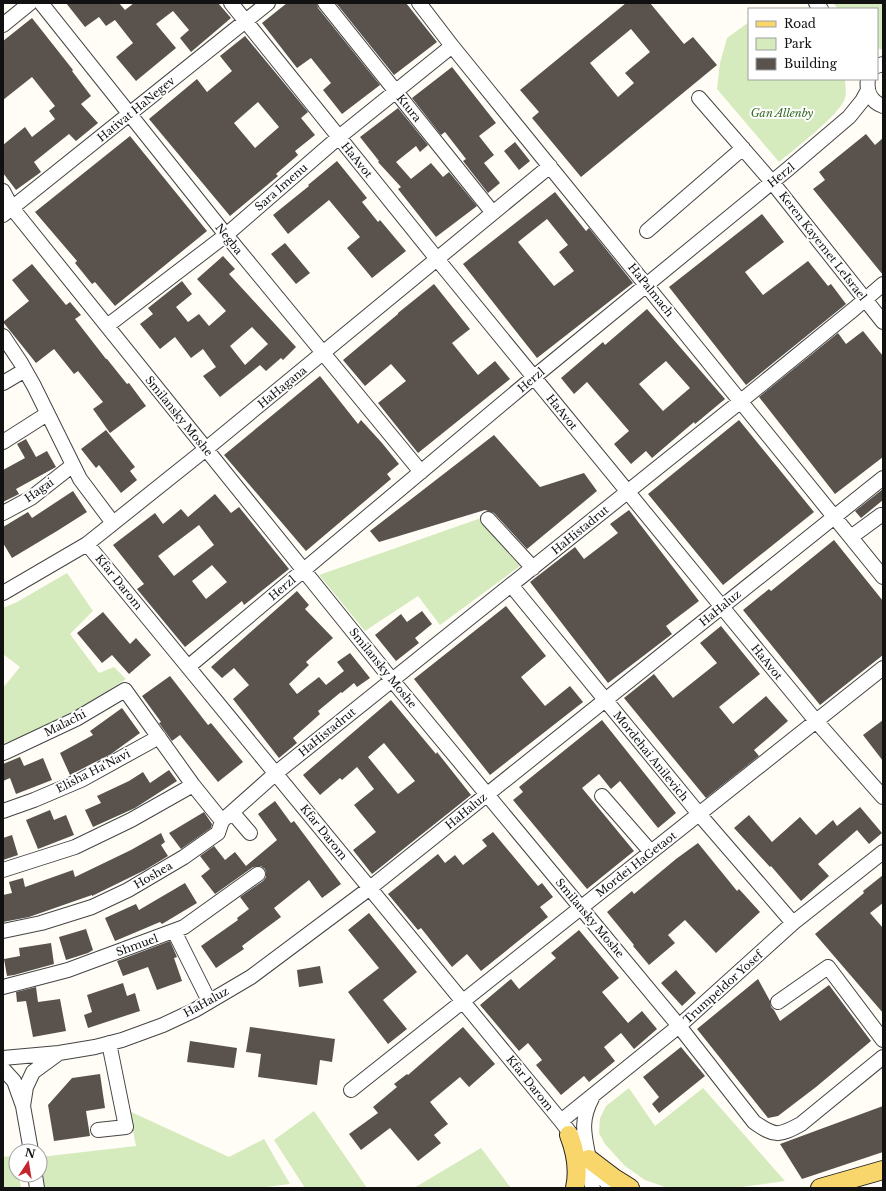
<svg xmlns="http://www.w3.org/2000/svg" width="886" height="1191" viewBox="0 0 886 1191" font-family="'Libre Baskerville',serif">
	<rect width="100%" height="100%" fill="#fffdf5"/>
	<path fill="#d5ebbd" d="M833,3H883V50L877,48V9H838Z
		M749,22V79H845C845,85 847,92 845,98C841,114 793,150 779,162L717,89L720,63L727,38Z
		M481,518L520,566L440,625L418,596L365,631L319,575Z
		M67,573L93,611L70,634L99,673L114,667L126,679L86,705L16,740L3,743V688L20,667L3,654V608L17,602Z
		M629,1088L655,1126L703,1088L785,1181L734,1188H668L645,1180L625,1166L605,1144L599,1133L600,1118L606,1106Z
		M129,1111L229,1157L264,1139L290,1184L258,1188H45L40,1157L136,1146Z
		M314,1111L367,1188H305L274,1140Z
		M481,1148L511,1188H414Z
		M16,1155V1175H19L21,1188H3V1157Z"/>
	<path fill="#5a524d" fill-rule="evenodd" d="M66,3H119L125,10L134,3H218L231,18L191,52L180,38L189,30L173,11L156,24L176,48L136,81L116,57L133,43L115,20L106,26L99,17L85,27Z
		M287,3H317L318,8L380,85L342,114L323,90L331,83L311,58L297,68L262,23Z
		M336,3H406L437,42L394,75Z
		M626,3H650L684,44L693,37L717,65L581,177L532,118L539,112L520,90ZM631,29L650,52L625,73L634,83L618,97L590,63Z
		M32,18L73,70L72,71L91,96L81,104L98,123L76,141L69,134L34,162L41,172L16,190L3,173V145L25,127L32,137L55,119L49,111L55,106L32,77L3,100V41Z
		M245,36L308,112L301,118L315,135L295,151L298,155L276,174L278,176L230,216L149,119L197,79L207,92L232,71L220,56ZM258,102L279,127L255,148L234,123Z
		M452,67L496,123L479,136L494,155L484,163L500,183L488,193L463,161L466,159L445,132L441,135L412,98Z
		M398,108L428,145L420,152L416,146L396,162L411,179L431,163L443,177L449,172L477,206L436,237L398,189L401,187L378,162L379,161L360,137Z
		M866,134L875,145L883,138V275L813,189L825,180L819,172Z
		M130,136L207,231L115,306L95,282L92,284L75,263L77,261L35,212Z
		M515,142L530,161L519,170L504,151Z
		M337,161L367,198L362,202L378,222L380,220L406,251L372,278L347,248L360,237L329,200L288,234L273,215L309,186L308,185Z
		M555,192L586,231L589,228L633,283L537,358L463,264ZM547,219L568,245L559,252L574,271L554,286L518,242Z
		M762,214L784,242L745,272L763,295L808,261L828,286L831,284L846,304L746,385L669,287Z
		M285,243L310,273L296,284L271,254Z
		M223,256L235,269L229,274L296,347L283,360L281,358L266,371L260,365L220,397L203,376L216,367L203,349L191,358L175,337L160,349L140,324L153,314L148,308L182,281L192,294L176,307L188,322L199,314L209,326L226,311L197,279ZM252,327L268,344L245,365L230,346Z
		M32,264L66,305L70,302L81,315L75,319L106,359H107L127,384L129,383L146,406L110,433L93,409L103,402L78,371L74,374L54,349L36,363L3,322L29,301L12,280Z
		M434,284L470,329L452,343L478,375L495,361L510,379L418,453L378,403L406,381L391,364L365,386L343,360L398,314V313Z
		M647,309L725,399L695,424L694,422L652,458L646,451L631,464L614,444L629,431L587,382L574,394L561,378L603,342L605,345ZM666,361L690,388L663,411L639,384Z
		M863,331L883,356V457L835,494L759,397L838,333L846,344Z
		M320,376L358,424L361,420L382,443L399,464L387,474L391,479L306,551L224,455Z
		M739,420L814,512L723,585L648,494Z
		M106,430L135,467L130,471L137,480L121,493L99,465L96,468L81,449Z
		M494,435L540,487L584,473L597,491L527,549L494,513L485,510L379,542L370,531Z
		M26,439L36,457L47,451L56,467L16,489L19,494L3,502V470L25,458L17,444Z
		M883,489V500L861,518L855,511Z
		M73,491L87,512L57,531L12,558L3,543V527L28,512L32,518Z
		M215,494L231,513L239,507L289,569L244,605L242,601L185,647L137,589L144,584L113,545L155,513L163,524L181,509L188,517ZM199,525L214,545L174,576L158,556ZM212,565L227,582L206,599L192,581Z
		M629,510L699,601L666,626L672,634L608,683L530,582L575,547L584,559L618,533L610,524Z
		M834,540L883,601V655L820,705L743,610L769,589L771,591Z
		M297,591L309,605L305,609L333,638L306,662L309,665L289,684L297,694L319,677L326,685L344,671L337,662L350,653L370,678L357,687L354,683L342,693L341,692L318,711L320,714L293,738L297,743L279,758L233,699L249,685L234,668L222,678L211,667Z
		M506,606L546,656L521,677L545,706L570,686L583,702L490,775L414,679Z
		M422,611L432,624L415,638L419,643L396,661L375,635L401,614L407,622Z
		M103,612L130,644L136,638L151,655L129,674L112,655L102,663L77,633Z
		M721,626L760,674L719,707L733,724L766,696L788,721L754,750L759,756L706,798L624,698L654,674L673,698L717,663L700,643Z
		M170,676L208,725L211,723L243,762L218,782L180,735L172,741L159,723L161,722L142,696Z
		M391,700L436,754L437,752L471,795L372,874L353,850L376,832L354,805L374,789L357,767L342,780L340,778L320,795L303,775ZM384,743L415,781L398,794L368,757Z
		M122,708L140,733L111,754L70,775L60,753L93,735L90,731Z
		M602,720L676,813L658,828L620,781L611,789L599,774L582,788L634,851L587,889L513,800L523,792L519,787Z
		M883,720V761L863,735Z
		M20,757L24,766L43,758L52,780L16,794L10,778L3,781V764Z
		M169,770L177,781L135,808L93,827L85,810L101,803L97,796L129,781L143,772L150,783Z
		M275,801L291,823L294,821L341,884L322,898L309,880L274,908L281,917L242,946L244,949L216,968L201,946L238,920L237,918L249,909L240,897L263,881L266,877V873L265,869L261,866L253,867L215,894L201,876L210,869L200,856L214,846L225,860L235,852L246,866L277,840L258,814Z
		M860,807L882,833L869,844L857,830L818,864L829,876L801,901L771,866L770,867L734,828L749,815L772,842L800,817L816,835L833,820L837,826Z
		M50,810L54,820L66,815L74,835L38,849L26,820Z
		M204,812L212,824L211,828L181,849L169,833Z
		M493,832L538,886L542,883L553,897L540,907L548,917L481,971L467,954L452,967L421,928L418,930L388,894L438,854L445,863L455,855L463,865L487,846L482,840Z
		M161,833L165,842L161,845L168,856L145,870L92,896V895L29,917L3,922V895L12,893L9,882L23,878L25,887L73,870L75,877L131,850Z
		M12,835L18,855L3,860V838Z
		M698,843L737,891L739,889L760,912L716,953L685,920L668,935L675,943L649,965L633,946L634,945L607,912L632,891L634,894L676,859Z
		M883,875V903L870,913L883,928V1013L815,934L864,893L863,891Z
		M185,883L197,903L162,924L160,922L115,941L105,918L136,904L139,910Z
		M369,913L417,972L383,1000L407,1029L388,1044L348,992L379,968L348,930Z
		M86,929L93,950L88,953L66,960L59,937Z
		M579,930L619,978L602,992L628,1023L642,1011L657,1029L634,1049L621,1033L604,1047L615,1061L589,1082L584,1076L561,1095L536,1065L542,1060L528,1043L519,1051L480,1005L511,979L519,989L556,958L551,953Z
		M170,941L177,957L174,958L182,981L157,990L148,967L123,976L117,961Z
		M51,943L54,964L14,975L7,976L4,959L20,956L19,948Z
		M320,966L323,983L299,987L297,970Z
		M676,970L696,993L682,1006L661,983Z
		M758,979L770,1001L771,1007L774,1010L780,1021L829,985L871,1041L816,1087L778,1116L768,1118L697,1029Z
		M123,983L127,996L135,993L140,1011L88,1028L84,1015L92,1012L87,995Z
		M36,987L38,1002L60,999L66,1031L33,1037L26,1001L17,1002L16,992Z
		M250,1027L335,1039L332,1062L320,1060L317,1085L258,1077L261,1054L246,1052Z
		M463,1027L495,1064L469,1087L460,1077L430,1102L448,1124L434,1135L441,1143L418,1161L390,1128L361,1150L349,1134L378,1113L373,1107L397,1087L394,1084L407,1074L408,1075Z
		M190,1041L237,1048L234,1068L187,1062Z
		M681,1047L705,1076L659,1113L652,1104L659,1097L643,1077Z
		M100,1074L105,1108L86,1111L90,1136L54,1141L48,1105L72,1078Z
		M883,1106V1152L802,1179L780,1144Z"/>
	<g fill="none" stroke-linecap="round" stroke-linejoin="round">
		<g stroke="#444" stroke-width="16">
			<path id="minor" d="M41,3L226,235L421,472
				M231,3L437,259L722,607L816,721L883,797
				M325,3L493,213
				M419,3L452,46L883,577
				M816,3L821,9
				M3,25L30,3
				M877,66L883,64
				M868,79C866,91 871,102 883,106
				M699,98L772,182L883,322
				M3,191L12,208L392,680L679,1026L754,1122C775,1137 779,1136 801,1124L883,1057
				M3,215L268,3
				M647,231L743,148
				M107,326L226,235L339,137L452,46
				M3,336L21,363L34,386L80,479L113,523
				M3,383L25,370
				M3,442L47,414
				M3,513L31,498L73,465
				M488,519L533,568
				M851,537L881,515
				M87,544L561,1121L577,1142
				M511,585L699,814L793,923
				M3,593L87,544L206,449L550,166
				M188,667L534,377L788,169L849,117L862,101L868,90
				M3,753L8,751L76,719L125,690L193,785L222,821
				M602,796L651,852
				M3,811L34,800L81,780L159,737
				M232,812L250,833
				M3,870L75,847L131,820L193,785
				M3,931L41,923L92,907L128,890L184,857L218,833L222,821L276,773L741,401L854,309L883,284
				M174,931L209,1001
				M3,987L68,970L184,927L258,874
				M778,1002L828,967L883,1040
				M3,1058L59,1053L95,1047L122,1040L163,1025L195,1010L251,977L370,888L883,478
				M3,1069L14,1081L23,1106L31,1151
				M351,1090L883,668
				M23,1106L26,1087L33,1072L59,1053
				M561,1121L679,1026L793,923L883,852
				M98,1130L126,1127L109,1043
				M589,1159C584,1134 580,1121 592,1098
				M583,1160L593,1188
				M596,1169L611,1188
				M35,1175L37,1188"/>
		</g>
		<g stroke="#222" stroke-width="20">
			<path id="major" d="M569,1135C576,1153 579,1170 575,1188
				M589,1159L614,1178L630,1188
				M820,1188L883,1170"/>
		</g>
		<use href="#minor" stroke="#fff" stroke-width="14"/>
		<use href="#major" stroke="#f9d66b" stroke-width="18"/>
	</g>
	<g text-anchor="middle" stroke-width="4" stroke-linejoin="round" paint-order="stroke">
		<g font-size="11" fill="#111" stroke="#fff">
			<text transform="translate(409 108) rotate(51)" y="4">Ktura</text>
			<text transform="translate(136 109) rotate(-39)" y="4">Hativat HaNegev</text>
			<text transform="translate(357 160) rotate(51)" y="4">HaAvot</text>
			<text transform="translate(781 175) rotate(-39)" y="4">Herzl</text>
			<text transform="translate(281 187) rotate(-41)" y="4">Sara Imenu</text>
			<text transform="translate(229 239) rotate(51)" y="4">Negba</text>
			<text transform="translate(823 246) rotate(52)" y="4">Keren Kayemet LeIsrael</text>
			<text transform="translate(651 290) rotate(51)" y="4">HaPalmach</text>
			<text transform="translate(531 380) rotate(-40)" y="4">Herzl</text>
			<text transform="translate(282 387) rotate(-39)" y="4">HaHagana</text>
			<text transform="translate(562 412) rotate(51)" y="4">HaAvot</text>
			<text transform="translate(179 416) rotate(51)" y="4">Smilansky Moshe</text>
			<text transform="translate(39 490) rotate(-35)" y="4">Hagai</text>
			<text transform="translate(580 530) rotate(-39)" y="4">HaHistadrut</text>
			<text transform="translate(119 582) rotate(51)" y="4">Kfar Darom</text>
			<text transform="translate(282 588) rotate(-40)" y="4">Herzl</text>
			<text transform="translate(720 608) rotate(-39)" y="4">HaHaluz</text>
			<text transform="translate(767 662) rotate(51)" y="4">HaAvot</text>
			<text transform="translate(383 668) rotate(51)" y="4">Smilansky Moshe</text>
			<text transform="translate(65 723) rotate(-27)" y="4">Malachi</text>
			<text transform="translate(327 732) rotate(-39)" y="4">HaHistadrut</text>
			<text transform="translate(651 756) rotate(51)" y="4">Mordehai Anilevich</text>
			<text transform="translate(93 771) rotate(-27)" y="4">Elisha Ha'Navi</text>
			<text transform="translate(466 811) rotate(-39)" y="4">HaHaluz</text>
			<text transform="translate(324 832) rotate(51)" y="4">Kfar Darom</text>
			<text transform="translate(636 864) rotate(-38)" y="4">Mordei HaGetaot</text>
			<text transform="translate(153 875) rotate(-30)" y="4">Hoshea</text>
			<text transform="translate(590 918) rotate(50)" y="4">Smilansky Moshe</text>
			<text transform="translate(137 945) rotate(-20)" y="4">Shmuel</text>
			<text transform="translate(723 987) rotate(-42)" y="4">Trumpeldor Yosef</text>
			<text transform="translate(206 1002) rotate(-29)" y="4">HaHaluz</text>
			<text transform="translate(530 1083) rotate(51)" y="4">Kfar Darom</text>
		</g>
		<g font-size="11" font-style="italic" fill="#2f6b1f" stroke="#fff">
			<text x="782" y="117">Gan Allenby</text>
		</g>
	</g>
	<rect width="886" height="1191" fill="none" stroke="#111111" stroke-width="8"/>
	<rect x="748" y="8" width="130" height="72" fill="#ffffff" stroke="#a0a0a0"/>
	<rect x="756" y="21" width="20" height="6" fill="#f9d66b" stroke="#a0a0a0"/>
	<text x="784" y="28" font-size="12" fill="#111111">Road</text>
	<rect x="756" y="38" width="20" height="12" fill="#d5ebbd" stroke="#a0a0a0"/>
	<text x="784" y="48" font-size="12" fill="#111111">Park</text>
	<rect x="756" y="58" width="20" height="12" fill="#5a524d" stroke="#a0a0a0"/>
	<text x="784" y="68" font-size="12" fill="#111111">Building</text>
	<g transform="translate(28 1163) rotate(12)"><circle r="19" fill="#ffffff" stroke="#a0a0a0"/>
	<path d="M0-3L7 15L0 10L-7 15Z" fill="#c4262e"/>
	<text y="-6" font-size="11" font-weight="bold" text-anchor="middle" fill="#111111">N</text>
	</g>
</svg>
